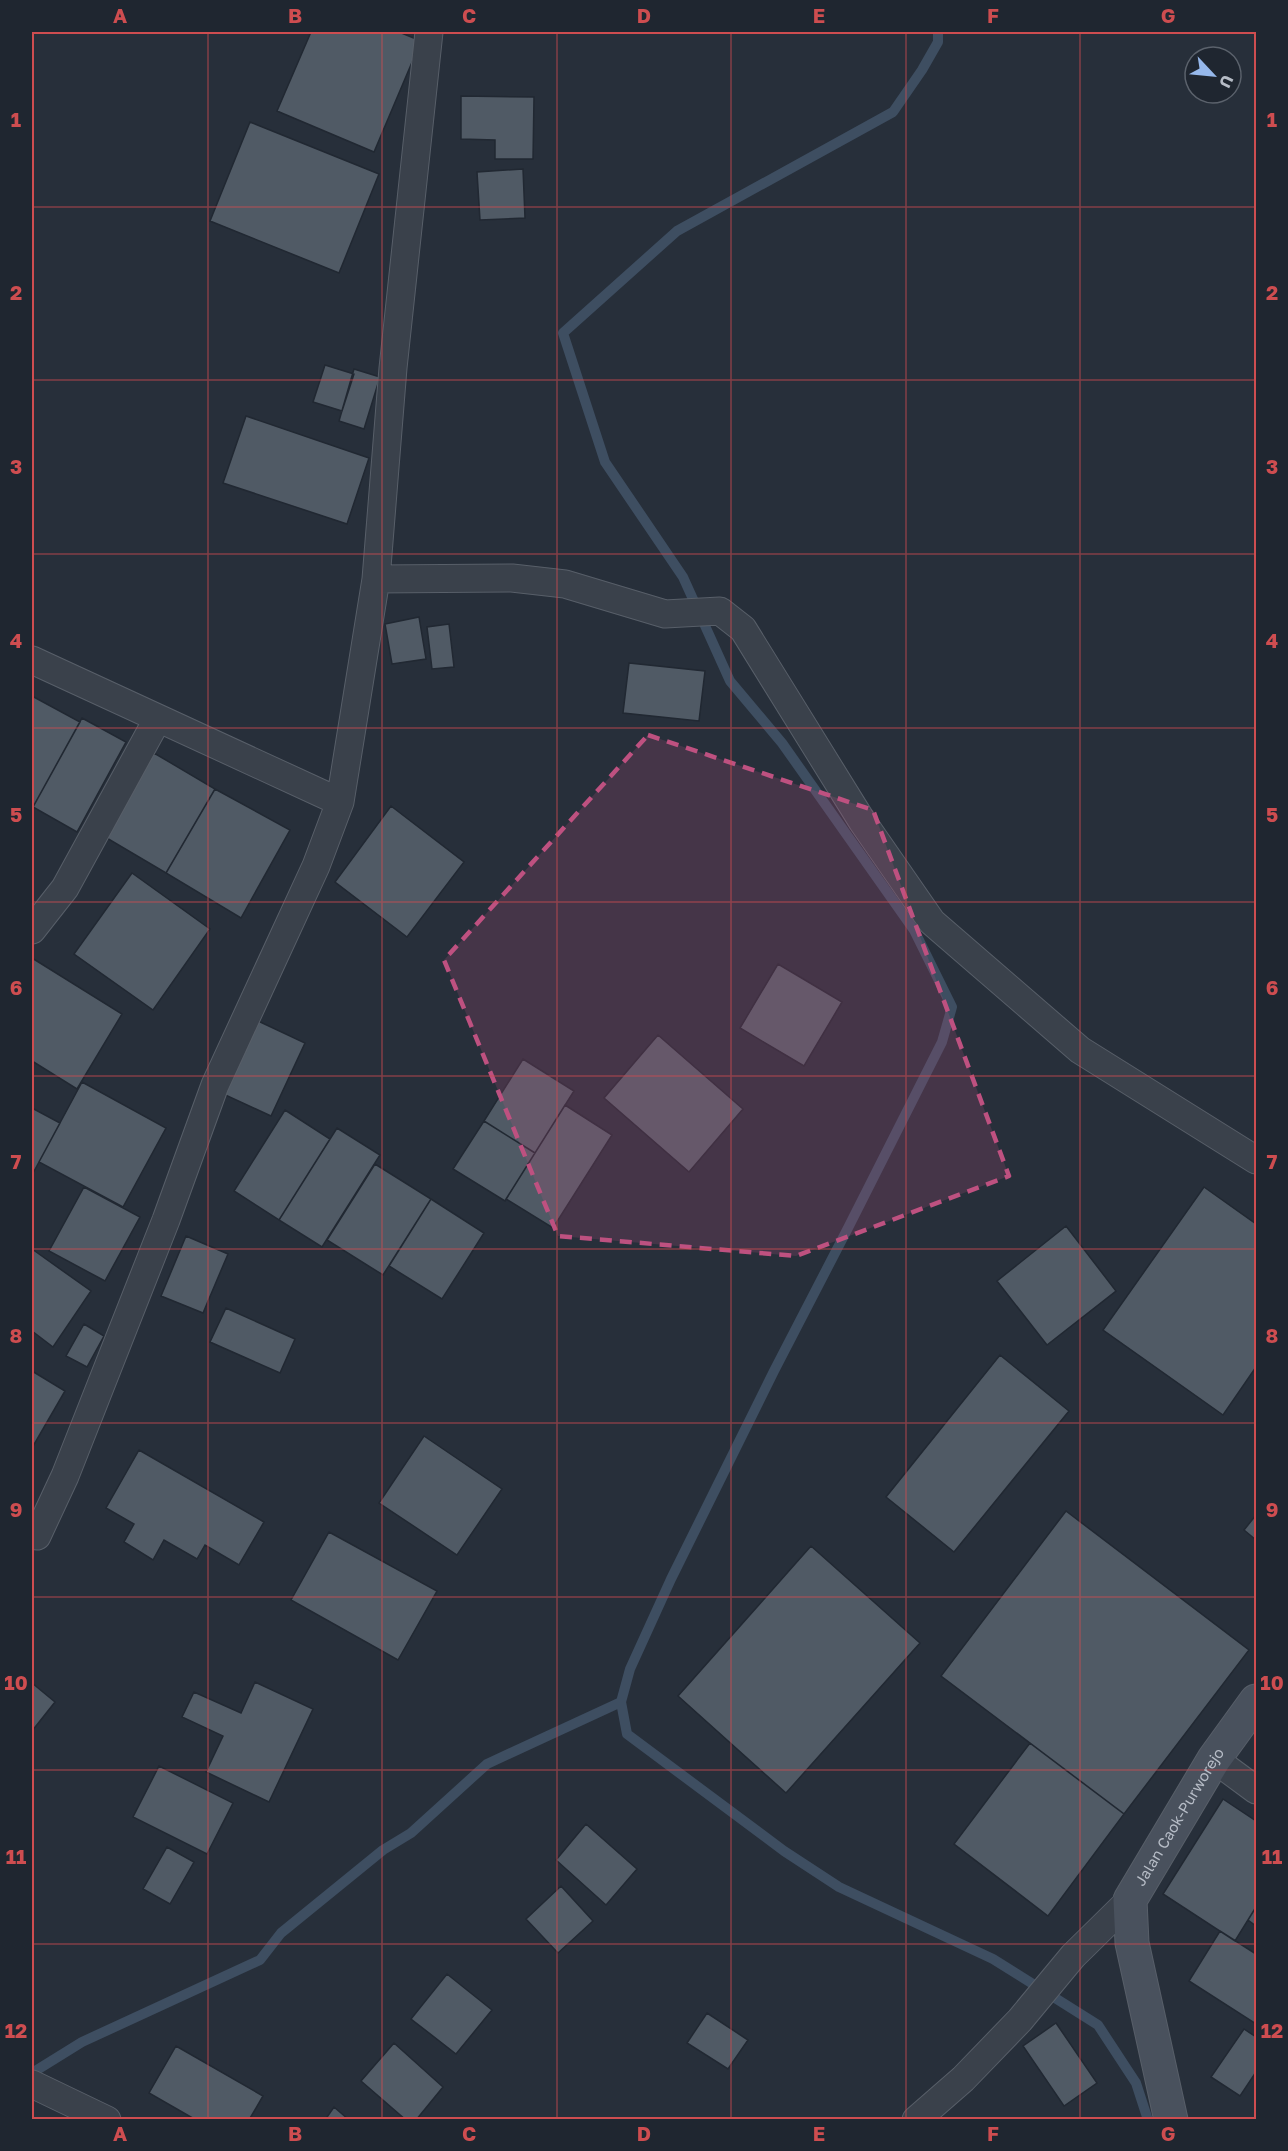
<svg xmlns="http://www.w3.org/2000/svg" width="1288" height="2151" viewBox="0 0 1288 2151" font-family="'Golos Text',sans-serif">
	<rect width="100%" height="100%" fill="#272f3a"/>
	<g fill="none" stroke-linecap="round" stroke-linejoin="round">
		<path stroke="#3e4e61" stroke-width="10" d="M938,32V42L922,70L893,112L677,231L563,333L605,462L683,577L730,681L782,743L914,930L952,1007L942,1042L849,1226L774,1371L671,1579L630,1669L621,1702L627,1734L784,1851L839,1887L993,1959L1098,2025L1136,2083L1148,2120
			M32,2073L82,2042L260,1960L281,1933L383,1850L411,1833L487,1764L621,1702"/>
	</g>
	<path fill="#505a65" stroke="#212832" stroke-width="1.5" d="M311,32H399L421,41L374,152L277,111Z
		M461,96L534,97L533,159H495V140L461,139Z
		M250,122L379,174L339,273L210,221Z
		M523,169L525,218L480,220L477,172Z
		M325,365L354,374L342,411L313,402Z
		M354,369L380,377L364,429L339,421Z
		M246,416L369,458L347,524L223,483Z
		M419,617L426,659L392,664L385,624Z
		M449,624L454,667L432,669L427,627Z
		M629,663L705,671L699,721L623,713Z
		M32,696L80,722L33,807H32Z
		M82,718L126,742L77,832L33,807Z
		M154,753L215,789L166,873L105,837Z
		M215,789L290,830L241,918L166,873Z
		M391,806L464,862L407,937L335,882Z
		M132,873L210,929L153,1010L74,954Z
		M32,958L122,1014L77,1089L32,1061Z
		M778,964L842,1002L804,1066L740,1028Z
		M256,1020L305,1043L271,1116L221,1093Z
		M658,1035L743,1109L689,1172L604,1098Z
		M523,1059L574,1091L535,1153L484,1121Z
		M82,1082L166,1128L123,1207L39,1162Z
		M565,1105L612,1135L553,1228L506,1199Z
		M32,1108L60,1123L32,1175Z
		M285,1110L330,1139L279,1220L234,1191Z
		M484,1121L535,1153L505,1201L453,1169Z
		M337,1128L380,1155L322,1247L279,1220Z
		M375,1164L431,1199L383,1275L327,1240Z
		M84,1187L140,1217L105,1281L49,1251Z
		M1204,1187L1256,1224V1367L1223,1415L1103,1330Z
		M431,1199L484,1233L442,1299L389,1266Z
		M1066,1226L1116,1291L1047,1345L997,1281Z
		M186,1236L228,1254L203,1313L161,1296Z
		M32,1249L91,1291L53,1347L32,1331Z
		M226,1308L295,1339L280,1373L210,1342Z
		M84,1324L104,1336L87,1367L66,1356Z
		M1000,1355L1069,1411L954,1552L886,1497Z
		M32,1371L65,1391L32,1448Z
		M424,1436L502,1489L457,1555L379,1503Z
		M139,1450L264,1522L239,1565L205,1545L197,1559L164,1540L153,1560L124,1542L134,1524L106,1508Z
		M1066,1511L1249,1650L1124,1814L941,1676Z
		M1256,1515V1540L1244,1530Z
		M329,1532L437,1591L398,1660L291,1600Z
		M811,1546L920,1643L786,1793L678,1696Z
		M255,1682L313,1709L269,1802L206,1772L223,1736L182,1717L194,1692L241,1713Z
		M32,1683L55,1702L32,1731Z
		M1030,1743L1124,1814L1048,1916L954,1844Z
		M159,1766L233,1803L207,1854L133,1817Z
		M1223,1799L1256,1821V1907L1235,1941L1163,1894Z
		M586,1824L637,1869L606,1905L556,1860Z
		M167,1847L194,1862L170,1904L143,1889Z
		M561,1886L593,1921L558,1953L526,1919Z
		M1256,1907V1926L1248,1920Z
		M1220,1931L1256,1954V2024L1189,1981Z
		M447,1974L492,2010L456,2054L411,2019Z
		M707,2013L748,2040L728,2069L687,2043Z
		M1056,2023L1097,2083L1064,2106L1023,2046Z
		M1244,2029L1256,2037V2072L1240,2096L1211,2077Z
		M394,2043L443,2087L416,2120H406L361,2081Z
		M176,2046L263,2096L249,2120H196L149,2093Z
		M334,2107L349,2120H325Z"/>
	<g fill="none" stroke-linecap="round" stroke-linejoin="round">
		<g stroke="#585f69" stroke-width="29">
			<path id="street" d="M376,579L512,578L565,584L665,614L720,611L743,629L862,821L932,922L1080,1050L1256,1160
				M32,660L340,802
				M32,930L65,888L157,720
				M37,1536L65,1476L166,1220L215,1085L316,866L340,802L376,579L393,368L429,32
				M1214,1759L1256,1790
				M32,2084L107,2120
				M916,2120L963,2079L1020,2020L1073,1956L1130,1900"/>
		</g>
		<g stroke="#585f69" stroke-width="35">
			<g id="secondary">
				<path id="s1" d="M1171,2120L1132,1943L1130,1900L1214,1759L1256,1701"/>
			</g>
		</g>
		<use href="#street" stroke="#3a414b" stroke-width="27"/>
		<use href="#secondary" stroke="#49515d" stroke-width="33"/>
	</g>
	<path fill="#be5180" fill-opacity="0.2" stroke="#be5180" stroke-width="4.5" stroke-dasharray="12 8" stroke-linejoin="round" d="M648,735L873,810L1009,1176L796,1256L558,1236L444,960Z"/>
	<path fill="none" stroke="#ce4d50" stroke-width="1.5" stroke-opacity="0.55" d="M208,32V2120M382,32V2120M557,32V2120M731,32V2120M906,32V2120M1080,32V2120M32,207H1256M32,380H1256M32,554H1256M32,728H1256M32,902H1256M32,1076H1256M32,1249H1256M32,1423H1256M32,1597H1256M32,1770H1256M32,1944H1256"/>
	<g text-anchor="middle" stroke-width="6" stroke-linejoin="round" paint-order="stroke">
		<g font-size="15" fill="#b6bcc6" stroke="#1f2630">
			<text dy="5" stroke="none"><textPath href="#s1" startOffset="321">Jalan Caok-Purworejo</textPath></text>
		</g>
	</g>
	<rect width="1288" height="2151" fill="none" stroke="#1f2630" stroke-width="66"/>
	<g transform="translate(1213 75) rotate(116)"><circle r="28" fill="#1f2630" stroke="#5b626c" stroke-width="1.5"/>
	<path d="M0-4.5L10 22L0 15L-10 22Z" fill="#96b8eb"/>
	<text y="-9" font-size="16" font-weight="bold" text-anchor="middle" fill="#b6bcc6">U</text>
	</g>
	<rect x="33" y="33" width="1222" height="2085" fill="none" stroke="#ce4d50" stroke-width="2"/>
	<g font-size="20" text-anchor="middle" font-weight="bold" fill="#ce4d50">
		<text x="120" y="23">A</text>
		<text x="295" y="23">B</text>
		<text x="469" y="23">C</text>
		<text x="644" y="23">D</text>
		<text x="819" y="23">E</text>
		<text x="993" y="23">F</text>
		<text x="1168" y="23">G</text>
		<text x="16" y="127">1</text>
		<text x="1272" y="127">1</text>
		<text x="16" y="300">2</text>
		<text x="1272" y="300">2</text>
		<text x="16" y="474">3</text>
		<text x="1272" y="474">3</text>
		<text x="16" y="648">4</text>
		<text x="1272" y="648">4</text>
		<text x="16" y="822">5</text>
		<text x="1272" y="822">5</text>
		<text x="16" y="995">6</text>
		<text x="1272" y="995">6</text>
		<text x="16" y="1169">7</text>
		<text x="1272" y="1169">7</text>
		<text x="16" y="1343">8</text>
		<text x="1272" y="1343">8</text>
		<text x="16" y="1517">9</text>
		<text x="1272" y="1517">9</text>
		<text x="16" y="1690">10</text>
		<text x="1272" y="1690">10</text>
		<text x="16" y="1864">11</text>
		<text x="1272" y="1864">11</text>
		<text x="16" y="2038">12</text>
		<text x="1272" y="2038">12</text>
		<text x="120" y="2141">A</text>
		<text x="295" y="2141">B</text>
		<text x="469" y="2141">C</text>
		<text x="644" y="2141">D</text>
		<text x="819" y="2141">E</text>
		<text x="993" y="2141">F</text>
		<text x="1168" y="2141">G</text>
	</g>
</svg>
